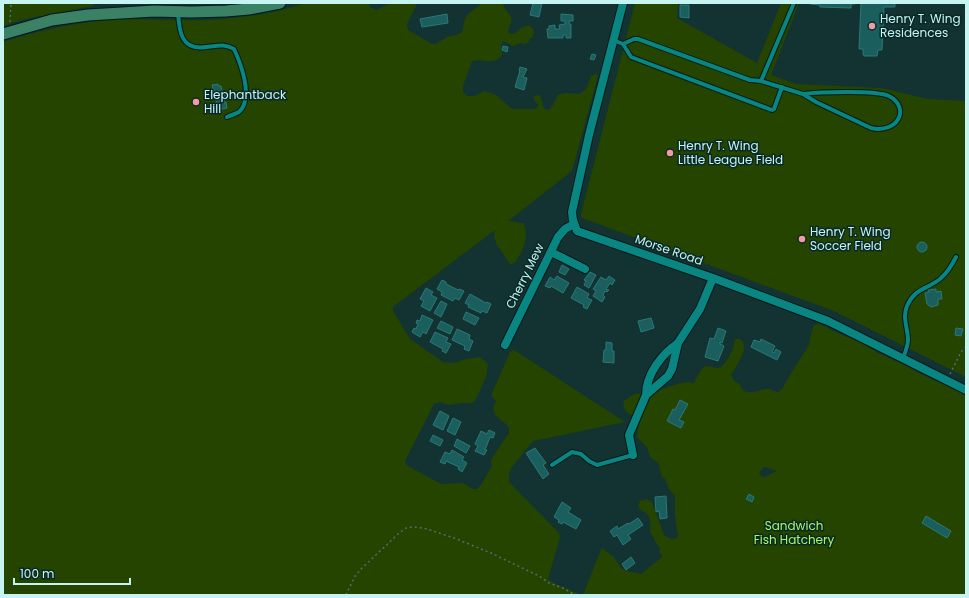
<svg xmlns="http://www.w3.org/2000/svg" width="969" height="598" viewBox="0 0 969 598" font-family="Poppins,sans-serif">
	<rect width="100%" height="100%" fill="#133332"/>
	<path fill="#244400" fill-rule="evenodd" d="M3,3H93V6L25,19L3,26Z
		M305,3H369L370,7L376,10L391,3H416V6L407,24L408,30L432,44H436L447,37L457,35L462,32L465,19L468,14L482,3H503C506,17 517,11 508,30L509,33L514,34L521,28L529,25L533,29L534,33L532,38L529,39V41L526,44L520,43L513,46L503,41L501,46L502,55C494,66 483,58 472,61L463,86V92L467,96H474L485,91L496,95L512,109H536L539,105L534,100V96L540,95L544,109L548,110L551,108L558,95L565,93L580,94L587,88L591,76L596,74L598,76L572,171L508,221L523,223C530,236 523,251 515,263L510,264L497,245L494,237L495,230L393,307V311L410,339L443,362L454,363L466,359L480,357L488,364L486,377L475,401L472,403H462L449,405L440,402L434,404L405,461L406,465L441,484L463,483L473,489H477L481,485L492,466L491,462L492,458L509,433V427L495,415L493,408L496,401L492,397V393L510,352L514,350L625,422L533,441L511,468L509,474V482L559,533L560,537L548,579L556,584L582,595H3V42C37,31 72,23 108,20C141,18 175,21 209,20C241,18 273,14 305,3Z
		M635,3H678L677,18L757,63L781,3H799L771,75L796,84L881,88L928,99L966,101V377L834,311L582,218L581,214Z
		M819,324L847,337L860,341L878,353L899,362L921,374L966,394V595H583L602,547L603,549L613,556L621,568L626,571L641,574L662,557V555L659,553L660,548L656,543L650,531C651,524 651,517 645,512C642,510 640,510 638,506L640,501L647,499L652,502L664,535L671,539L677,538L678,536L675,515V496L669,489L665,479L662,477L658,463L650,457L647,447L637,437L639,422C633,415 621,412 624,401L634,394L651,393L677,384L687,382L694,383C696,379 701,369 704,367C707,364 715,369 719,368C726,365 735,348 734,342L736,339H740C751,347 736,366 731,375L734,381L740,384C744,399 758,389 768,389C773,389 774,392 778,392L782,389L793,370L809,345L811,333L814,325ZM766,467L777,471L763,478L759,473L763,468Z"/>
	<path fill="#1a5e5d" stroke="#2b7977" d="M533,3H542L539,17L530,15Z
		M810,3H855V4H851V8L820,7V5L810,4Z
		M861,3H895V7H884L882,50H878L877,56H864V55H863V49H859Z
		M680,5H689V18L680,17Z
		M447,14L448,23L422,27L420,19Z
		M561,14L573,15V21H569V24H571V38H566V35H563V38H548L547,29H549V26L555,25V29H560L559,25L565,24V21H561Z
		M503,46L508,47L507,52L502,50Z
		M592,54L596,55L594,60L590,59Z
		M520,67L527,69L523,77L527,78L524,90L515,87L520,71H519Z
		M218,84V86H221L223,94L227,93L228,99L224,100V103L226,102L227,108L218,110L214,90H213L212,85Z
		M917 247a5 5 0 1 1 10 0a5 5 0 1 1-10 0Z
		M562,265L569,269L565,275L559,272Z
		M590,272L596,275L589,288L584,285L586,281L584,280Z
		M557,276L569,283L563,293L551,286L550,288L545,286L550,277L554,280Z
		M609,276L615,280L612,285L610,283L606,289L609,290L607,292L605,291L603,295L605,297L602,302L593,296L596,291L593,289L601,277L606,280Z
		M442,280L446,282V284L458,290L459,289L464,291L459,300L455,298L453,301L441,295L442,292L437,289Z
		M577,287L589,294L587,298L592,300L587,309L583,307L584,305L571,298Z
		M426,288L433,292L431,295L437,298L430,311L421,306L424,301L420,299Z
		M936,289V292L941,291L942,299H938V305L931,307L927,304L925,293L929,292L928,290Z
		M470,294L486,303L487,302L491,304L487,313L482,311L481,313L468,307L469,305L465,303Z
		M441,301L447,304L441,317L434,313Z
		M466,312L479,318L475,325L463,319Z
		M422,315L433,320L426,334L423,332L420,337L412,332L414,328L416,329L418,324L416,323L417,320L420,321Z
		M651,318L654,328L641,332L638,321Z
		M441,321L453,327L450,334L437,328Z
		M718,328L726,331L722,343L720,342V344L724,346L718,361L705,357L710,338L714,339Z
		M956,328L963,329L961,336L955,335Z
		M457,329L470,335L469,339L473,341L469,351L464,349L465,346L452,340Z
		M435,332L448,338L446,342L451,344L446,353L442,351L443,349L430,342Z
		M761,339L775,346L772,352L774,353L776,349L781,352L777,360L751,347L754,340L760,342Z
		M606,342L612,343V351H614V363L603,362L604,350H606Z
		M680,400L688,404L679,420L684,422L681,428L667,421L673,409L675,410Z
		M440,411L449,416L443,430L433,425Z
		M453,418L461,422L455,435L447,431Z
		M489,430L495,433L493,438L490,437L485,450H487L484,455L475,451L478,446L475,444L481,431L487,434Z
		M433,435L443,440L440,446L430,441Z
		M457,439L470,446L466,453L454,446Z
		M535,448L546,463L543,465L549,474L543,479L526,453Z
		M452,450L464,457L462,460L467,463L462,472L458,469L459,467L446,461L445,464L440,462L445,452L450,454Z
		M749,494L754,497L752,502L746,499Z
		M666,496L667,518L660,519L659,511L656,512L655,497Z
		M562,502L571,508L568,512L581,520L576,529L563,522L562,524L558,522L559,520L554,517Z
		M926,516L951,531L947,538L922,523Z
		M638,518L643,525L628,535L631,539L623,545L617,535L614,537L610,531L617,526L618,529L628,523L629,524Z
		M631,557L635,563L626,570L622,564Z"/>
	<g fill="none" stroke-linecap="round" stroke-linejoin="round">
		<g stroke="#001a1a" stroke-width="6">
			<path id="lane" d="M794,3L761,81L803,94L816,102L871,128C898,134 911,108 889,96C877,90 818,92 803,94
				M178,12C179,31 181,51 206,47C217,46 224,43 234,49C241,64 254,98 239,112C236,114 231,115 227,117
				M613,40L623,44L631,57L772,110L774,109L782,87
				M623,44L634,39H638L750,80L761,81
				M903,358C905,353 908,346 908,340C908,329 902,317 907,306C915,288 926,290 940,279C946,274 952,265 956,257
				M552,465L572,452L581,454L589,461L597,465L633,455"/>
		</g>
		<g stroke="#001a1a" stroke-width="10">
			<path id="street" d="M623,3L589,135L572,212L573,220L577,231L713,278L828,321L966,390
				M551,252L585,269
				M505,345L558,237L565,229L574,224
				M646,395C646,374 662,354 678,343
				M633,455L629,435L646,395L668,376L672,369L678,343L700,309L713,278"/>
		</g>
		<g stroke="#001a1a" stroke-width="13">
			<path id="secondary" d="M3,34L52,20L88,15L154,11L191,12L226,11L249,9L280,3"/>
		</g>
		<path stroke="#4c706f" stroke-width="1.5" stroke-dasharray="2 3" stroke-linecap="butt" d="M10,22L11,3
			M950,374L961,352L966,347
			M346,595L355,576L361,569L398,534L406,528L415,527L427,529L454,538L491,553L539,576L549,583L563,588L575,595"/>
		<use href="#lane" stroke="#098582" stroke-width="4"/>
		<use href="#street" stroke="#098582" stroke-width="8"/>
		<use href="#secondary" stroke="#3b8165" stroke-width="11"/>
	</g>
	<g fill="#f49aa4" stroke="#082928" stroke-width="1.5">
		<circle cx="872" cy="26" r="4"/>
		<circle cx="196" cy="102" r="4"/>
		<circle cx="670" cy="153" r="4"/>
		<circle cx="802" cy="239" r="4"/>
	</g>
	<g text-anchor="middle" stroke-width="3" stroke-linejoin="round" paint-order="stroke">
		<g font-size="12" fill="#c6f4f2" stroke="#082928" text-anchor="start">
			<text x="880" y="23">Henry T. Wing<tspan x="880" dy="14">Residences</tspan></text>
			<text x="204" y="99">Elephantback<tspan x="204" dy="14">Hill</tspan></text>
			<text x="678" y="150">Henry T. Wing<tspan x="678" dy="14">Little League Field</tspan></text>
			<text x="810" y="236">Henry T. Wing<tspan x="810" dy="14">Soccer Field</tspan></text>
		</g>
		<g font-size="12" fill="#c6f4f2" stroke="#082928">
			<text transform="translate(669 250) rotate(19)" y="4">Morse Road</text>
			<text transform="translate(525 276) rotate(-64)" y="4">Cherry Mew</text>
		</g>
		<g font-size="12" fill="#a8f663" stroke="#082928">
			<text x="794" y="530">Sandwich<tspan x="794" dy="14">Fish Hatchery</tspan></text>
		</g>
	</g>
	<rect width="969" height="598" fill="none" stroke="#c6f4f2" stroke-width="8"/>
	<path d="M14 578v6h116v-6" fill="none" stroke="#c6f4f2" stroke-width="2"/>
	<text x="20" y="578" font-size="12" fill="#c6f4f2" stroke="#082928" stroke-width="3" paint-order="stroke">100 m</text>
</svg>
